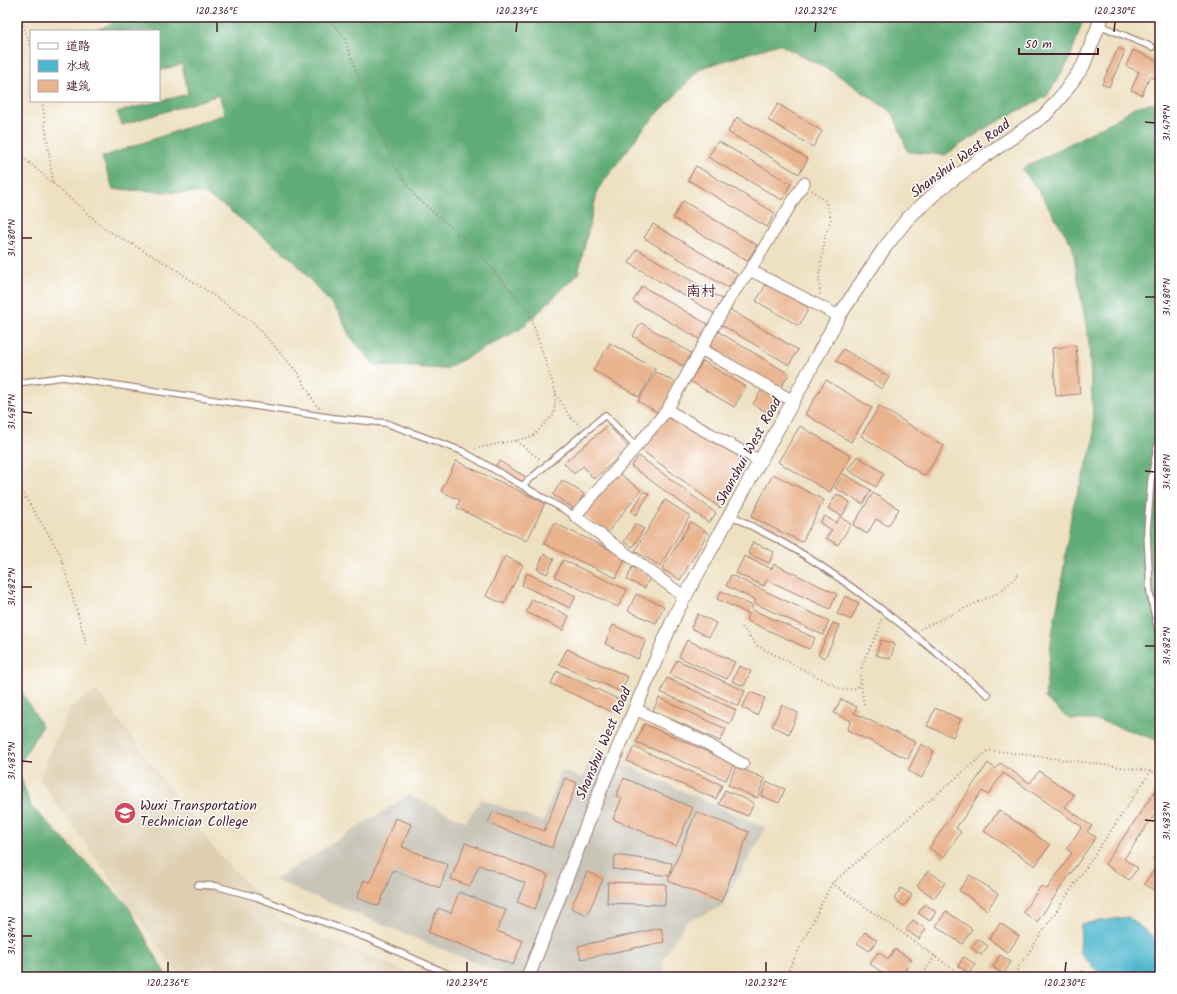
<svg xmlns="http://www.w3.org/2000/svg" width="1177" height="994" viewBox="0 0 1177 994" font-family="Kalam,'LXGW WenKai TC',sans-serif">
	<rect width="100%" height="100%" fill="#fff"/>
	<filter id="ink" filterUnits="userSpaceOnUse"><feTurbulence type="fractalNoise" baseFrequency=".025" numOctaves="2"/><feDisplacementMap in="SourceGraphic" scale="8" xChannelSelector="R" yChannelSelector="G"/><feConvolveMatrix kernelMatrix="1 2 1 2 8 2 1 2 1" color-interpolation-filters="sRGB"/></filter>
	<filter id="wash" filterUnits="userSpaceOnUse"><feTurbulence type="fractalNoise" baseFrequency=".012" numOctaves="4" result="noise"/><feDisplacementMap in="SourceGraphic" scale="16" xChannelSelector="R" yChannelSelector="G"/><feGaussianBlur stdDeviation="0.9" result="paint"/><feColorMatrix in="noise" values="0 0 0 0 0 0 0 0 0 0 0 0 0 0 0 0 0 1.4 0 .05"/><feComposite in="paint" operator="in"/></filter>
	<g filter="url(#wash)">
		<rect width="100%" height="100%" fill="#eee1c2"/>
		<path fill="#decfb1" d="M97,690L213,847L280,920L420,977H243L209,965L178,974L39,779L69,708Z"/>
		<path fill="#c8c4b8" d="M594,751L766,828L720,908L686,922L662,961L666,977H510L274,880L409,795L466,822L481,799L543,822L561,770L582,778Z"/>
		<path fill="#60ac76" stroke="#556650" d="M125,17H1084L1069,61L1047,96L989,126L945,155L908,152L893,113L833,72L779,44L701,68L644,128L598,189L578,274L522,328L445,369L374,365L349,335L339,313L294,261L224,206L204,194L113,189L102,157L225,114L219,95L122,125L117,112L188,94L182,64L159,71V31H95Z
			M1160,102V741L1101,721L1069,719L1045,698L1052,634L1060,592L1072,510L1094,441L1089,343L1072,245L1038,190L1022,169L1115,120L1134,107Z
			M17,684L42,726L17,768L31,806L127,904L167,977H17Z"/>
		<path fill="#50b8ce" stroke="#4d6c7c" d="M1128,917L1160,942V977H1103L1080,953L1081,924Z"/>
		<g id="blocks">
			<path fill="#e9b38e" d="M1118,48L1125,51L1109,87L1102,84Z
				M1133,50L1160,62V84L1155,82L1156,79L1150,76L1142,95L1131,90L1139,72L1126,66Z
				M778,104L822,131L813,147L768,120Z
				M737,117L808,159L799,174L728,132Z
				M718,141L791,184L782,200L708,157Z
				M696,166L775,213L767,227L688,180Z
				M683,201L757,245L747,261L673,218Z
				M653,224L737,274L728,288L644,238Z
				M637,249L724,300L715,314L629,263Z
				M767,283L809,308L799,326L756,301Z
				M642,286L709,325L701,340L633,301Z
				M729,309L798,350L789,365L720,324Z
				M641,323L691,353L683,366L633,336Z
				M717,331L789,374L780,389L708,346Z
				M610,343L655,369L639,397L593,370Z
				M1076,346L1080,394L1056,396L1052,348Z
				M843,349L889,377L882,389L836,361Z
				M703,361L746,387L734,407L690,381Z
				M656,372L678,384L660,414L638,401Z
				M826,380L872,408L851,442L805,414Z
				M762,389L775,397L766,412L753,404Z
				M879,406L944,446L925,476L861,436Z
				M666,416L746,458L720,508L640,449Z
				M608,425L629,448L594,479L583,466L574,474L564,463Z
				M800,426L851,456L830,492L778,462Z
				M639,456L716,513L709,523L631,466Z
				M857,456L884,473L876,487L848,470Z
				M456,461L545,503L527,541L457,508L460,500L441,491Z
				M499,461L526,477L522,483L495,467Z
				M616,471L641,490L607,533L582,514Z
				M773,474L824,500L802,542L751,517Z
				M844,474L871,490L863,504L835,488Z
				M562,480L584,494L575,509L553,495Z
				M644,491L649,494L636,515L631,512Z
				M873,493L899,509L888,526L876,519L867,534L853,525Z
				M837,494L850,502L842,516L828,508Z
				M665,500L690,516L660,566L635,551Z
				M825,516L836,523L840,517L851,524L838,545L826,538L832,530L820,523Z
				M691,522L708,533L680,580L662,569Z
				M554,523L626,557L616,578L544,544Z
				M635,524L644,529L633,547L624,542Z
				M753,542L774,552L769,563L748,553Z
				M544,554L554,559L547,574L537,569Z
				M505,556L523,565L504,604L486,596Z
				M744,556L772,569L774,564L837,594L830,609L767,580L764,586L736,573Z
				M563,560L627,590L618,607L555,577Z
				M632,567L651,575L645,588L627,580Z
				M527,573L576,596L570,608L522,585Z
				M731,575L829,621L823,635L754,603L756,600L726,586Z
				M721,591L753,606L751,609L815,638L809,649L746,620L749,614L717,599Z
				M636,594L664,606L656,623L628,611Z
				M845,596L859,603L851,620L837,614Z
				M532,599L569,616L563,630L526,612Z
				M698,614L716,623L709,637L691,628Z
				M833,623L840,626L825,658L818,655Z
				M613,625L646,640L638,659L605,644Z
				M687,640L735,662L727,679L679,657Z
				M881,640L895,644L890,659L876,655Z
				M567,649L628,677L621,692L559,664Z
				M677,660L745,691L739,706L670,674Z
				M739,666L751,671L744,686L732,681Z
				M557,671L618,699L612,712L551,684Z
				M667,678L736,710L730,724L661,692Z
				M750,692L765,698L757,715L742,708Z
				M659,698L726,729L720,741L653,711Z
				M841,699L857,707L854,713L916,742L908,759L847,730L851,721L834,713Z
				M782,705L798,713L789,734L772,726Z
				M935,708L961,719L953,737L927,726Z
				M644,724L734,763L726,780L636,742Z
				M921,744L934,751L922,778L908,771Z
				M634,747L722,785L716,799L627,761Z
				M988,763L996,769L1000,763L1030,783L1039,771L1074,795L1065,807L1092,826L1087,832L1096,837L1037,922L1023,912L1041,886L1047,889L1072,853L1066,849L1082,827L1026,788L1003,773L988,795L982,791L956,828L961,832L943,858L929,848Z
				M736,766L765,779L757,798L728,785Z
				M565,778L577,783L552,848L488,823L493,811L544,831Z
				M624,778L693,808L676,846L613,819L622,798L616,796Z
				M767,782L785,789L779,803L761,796Z
				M1158,787L1160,788V808H1159L1124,859L1138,868L1129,880L1105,864Z
				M725,790L754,803L748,816L719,804Z
				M999,810L1050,845L1035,866L984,831Z
				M696,812L749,832L721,902L668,881Z
				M395,818L411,824L402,847L448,865L440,888L393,870L379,906L357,898L364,880L370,882Z
				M465,843L548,875L535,909L517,902L525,883L479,865L470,886L451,879Z
				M1160,851V884L1155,891L1144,884L1159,863L1154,859Z
				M615,855L672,863L670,876L613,869Z
				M928,871L945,883L934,898L917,886Z
				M587,872L603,879L587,915L571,908Z
				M970,875L998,894L987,910L959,890Z
				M608,882L666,884L665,905L607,903Z
				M901,888L912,895L904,906L894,899Z
				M459,892L506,910L497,931L523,941L513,965L428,932L438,908L451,913Z
				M925,904L936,912L930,921L918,913Z
				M946,911L972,929L962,944L936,926Z
				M913,920L926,929L919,939L906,930Z
				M1000,923L1019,936L1008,953L989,939Z
				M661,928L664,942L581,959L578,946Z
				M865,932L877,940L869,951L857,943Z
				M978,939L988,946L981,955L971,948Z
				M895,949L912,960L905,970L909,973L907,977H889L870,964L878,952L888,959Z
				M1000,955L1011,962L1003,974L993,967Z
				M964,957L975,964L969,973L958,966Z
				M1082,971L1090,977H1078Z
				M630,975H644V977H630Z"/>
		</g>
	</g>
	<g filter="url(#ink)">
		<use href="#blocks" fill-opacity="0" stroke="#9c8076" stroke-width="1"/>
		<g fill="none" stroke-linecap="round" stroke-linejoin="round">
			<g stroke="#9c8076" stroke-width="8">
				<path id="service" d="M1099,25L1152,47
					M17,383L63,377L334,418L386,423L462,451L575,516
					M1160,442L1157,448L1151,480L1147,531L1150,594L1160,639
					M523,485L605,415L636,447
					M731,515C754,528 778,539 801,553C867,594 928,646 988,695
					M198,885L216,886L256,897L369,939L455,977"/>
			</g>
			<g stroke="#9c8076" stroke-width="13">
				<path id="minor" d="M750,270L839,316
					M701,349L793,401
					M667,410L636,447L575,516L685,597
					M760,461L667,410L731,296L750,270L804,183
					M635,709L704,742L743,764"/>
			</g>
			<g stroke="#9c8076" stroke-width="15">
				<path id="tertiary" d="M528,977L602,786L676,613L793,401L839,316L883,250L908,218L940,189L979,160L1045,115L1064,93L1083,66L1102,17"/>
			</g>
			<path stroke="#9c8076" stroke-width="2" stroke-dasharray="1 3" stroke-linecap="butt" d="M23,17V24L31,47
				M327,17L344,37L376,124L394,165L416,197L473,246L529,312L556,393L554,414L532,437L473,449
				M42,101L53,183
				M17,152L105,229L169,265L254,323L298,373L316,405L320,408
				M812,190L826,202L831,219L825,237L819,276L820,296
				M556,394L570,417L580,426
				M516,441L540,459
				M17,484L60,553L87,646
				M742,627L756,645L843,690L857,688L861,680
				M920,629L1000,592L1019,574
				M864,704C862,691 858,673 864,660C869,646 880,635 881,619
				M832,883L964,977
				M785,977L832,883L989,750L1151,771L1160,776
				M921,977L935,956
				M1012,977L1151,771"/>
			<use href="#service" stroke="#fff" stroke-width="5.5"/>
			<use href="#minor" stroke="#fff" stroke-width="11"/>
			<use href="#tertiary" stroke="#fff" stroke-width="13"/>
		</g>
	</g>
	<path fill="none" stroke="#4a1f2b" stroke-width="1.5" d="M217,32V22M516,32L517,22M815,32L816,22M1114,32L1115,22M1145,122L1155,123M22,238H32M1145,297H1155M22,412L32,413M1145,471L1155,472M22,587H32M1145,646H1155M22,761L32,762M1145,820L1155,821M22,936H32M168,972V962M467,972V962M766,972V962M1065,972L1066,962"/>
	<defs>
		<g id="school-disc" transform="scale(1.15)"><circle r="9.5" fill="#d1495b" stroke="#fff"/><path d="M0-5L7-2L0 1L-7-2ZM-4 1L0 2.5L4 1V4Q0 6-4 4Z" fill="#fff"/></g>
	</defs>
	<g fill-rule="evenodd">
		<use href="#school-disc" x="125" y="813"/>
	</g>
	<g text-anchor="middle" stroke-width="3" stroke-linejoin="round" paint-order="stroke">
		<g font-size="14" fill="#4a1f2b" stroke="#fff">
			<text transform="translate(960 158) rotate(-37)" y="5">Shanshui West Road</text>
			<text transform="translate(748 451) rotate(-61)" y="5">Shanshui West Road</text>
			<text transform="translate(603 743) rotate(-67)" y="5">Shanshui West Road</text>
		</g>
		<g font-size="14" fill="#4a1f2b" stroke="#fff" text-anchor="start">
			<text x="140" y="810">Wuxi Transportation<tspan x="140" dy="16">Technician College</tspan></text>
		</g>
		<g font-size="15" fill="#4a1f2b" stroke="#fff">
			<text x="701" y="296">南村</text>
		</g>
	</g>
	<rect width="1177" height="994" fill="none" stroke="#fff" stroke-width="44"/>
	<rect x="30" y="30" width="130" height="72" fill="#ffffff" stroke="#b7a5aa"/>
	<rect x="38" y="43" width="20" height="6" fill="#ffffff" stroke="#b7a5aa"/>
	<text x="66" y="50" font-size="12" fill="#4a1f2b">道路</text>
	<rect x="38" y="60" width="20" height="12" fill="#50b8ce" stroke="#b7a5aa"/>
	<text x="66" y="70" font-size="12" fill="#4a1f2b">水域</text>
	<rect x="38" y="80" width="20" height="12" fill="#e9b38e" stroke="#b7a5aa"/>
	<text x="66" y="90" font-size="12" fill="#4a1f2b">建筑</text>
	<path d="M1019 48v6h79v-6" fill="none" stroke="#4a1f2b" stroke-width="2"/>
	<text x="1025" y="48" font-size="12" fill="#4a1f2b" stroke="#ffffff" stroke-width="3" paint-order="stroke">50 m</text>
	<rect x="22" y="22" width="1133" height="950" fill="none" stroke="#4a1f2b" stroke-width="1.5"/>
	<g font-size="10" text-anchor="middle" fill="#4a1f2b">
		<text x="217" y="14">120.236°E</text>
		<text x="517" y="14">120.234°E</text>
		<text x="816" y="14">120.232°E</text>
		<text x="1115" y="14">120.230°E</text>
		<text transform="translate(1166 123) rotate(-90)" y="4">31.479°N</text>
		<text transform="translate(11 238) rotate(-90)" y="4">31.480°N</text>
		<text transform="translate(1166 297) rotate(-90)" y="4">31.480°N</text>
		<text transform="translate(11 412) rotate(-90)" y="4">31.481°N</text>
		<text transform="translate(1166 472) rotate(-90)" y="4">31.481°N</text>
		<text transform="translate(11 587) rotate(-90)" y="4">31.482°N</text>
		<text transform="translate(1166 646) rotate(-90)" y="4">31.482°N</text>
		<text transform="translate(11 761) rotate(-90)" y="4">31.483°N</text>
		<text transform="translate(1166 821) rotate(-90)" y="4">31.483°N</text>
		<text transform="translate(11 936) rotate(-90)" y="4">31.484°N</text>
		<text x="168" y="986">120.236°E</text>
		<text x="467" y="986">120.234°E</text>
		<text x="766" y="986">120.232°E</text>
		<text x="1065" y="986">120.230°E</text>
	</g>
</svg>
